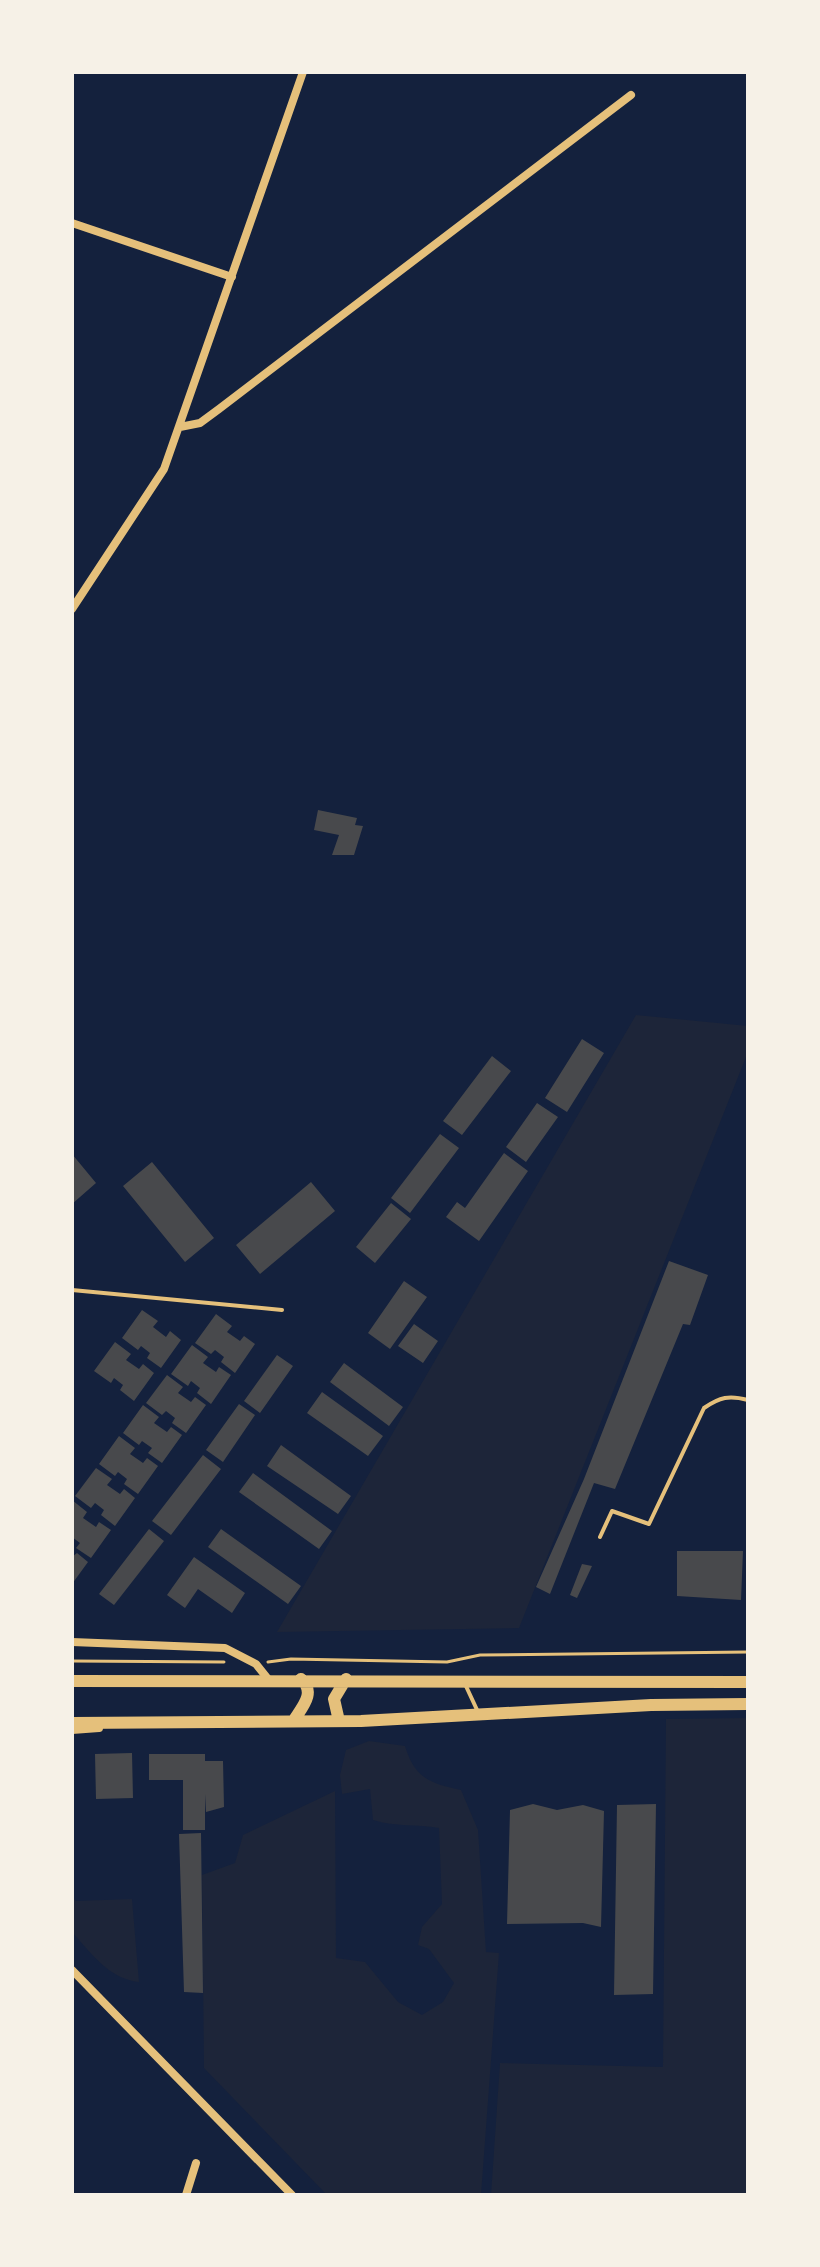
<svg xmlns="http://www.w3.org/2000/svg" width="820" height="2267" viewBox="0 0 820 2267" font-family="'Golos Text',sans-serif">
	<rect width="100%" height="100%" fill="#14213d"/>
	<path fill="#1d2539" d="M636,1015L748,1026V1052L519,1628L277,1632Z
		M748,1718V2195H491L500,2063L663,2067L666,1719Z
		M369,1741L405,1746C415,1779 430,1783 461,1790L478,1830L486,1952L499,1953L481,2195H327L204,2068L202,1875L235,1863L243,1835L335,1791L336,1958L365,1962L398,2002L422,2015L443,2002L454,1983L429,1949L418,1945L422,1927L442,1904L439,1828C416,1824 396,1827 373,1820L370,1789L342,1794L340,1775L346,1750Z
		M72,1897L76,1901L132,1899L139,1982C109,1979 91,1953 72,1932Z"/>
	<path fill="#48494c" d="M318,810L357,818L355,825L363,826L354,855H332L339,835L314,830Z
		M582,1039L604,1053L567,1112L545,1098Z
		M492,1056L511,1071L462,1135L443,1121Z
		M537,1103L558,1117L526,1162L506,1147Z
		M440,1134L459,1148L410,1213L391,1198Z
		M504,1153L528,1171L479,1241L446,1217L457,1202L465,1208Z
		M72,1154L96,1183L72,1204Z
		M152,1162L214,1238L185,1262L123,1186Z
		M311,1182L335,1211L260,1274L236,1245Z
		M391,1203L411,1219L375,1263L356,1247Z
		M669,1261L708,1275L690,1325L683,1324L615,1489L594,1483L550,1594L536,1587L584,1479Z
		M404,1281L427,1297L390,1349L368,1333Z
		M142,1310L158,1321L153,1327L166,1337L170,1331L181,1340L161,1368L147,1358L150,1353L141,1346L138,1350L122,1338Z
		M216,1314L232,1326L227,1332L240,1341L244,1336L255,1344L235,1373L221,1362L224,1357L215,1350L211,1354L195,1343Z
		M414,1324L438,1341L423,1363L398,1346Z
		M115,1342L131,1354L126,1360L139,1369L143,1364L154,1373L134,1401L120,1390L123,1385L114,1378L111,1383L94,1371Z
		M192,1345L208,1357L203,1363L216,1372L219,1367L231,1375L211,1404L197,1393L200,1388L191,1381L188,1386L171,1374Z
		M277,1355L293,1366L260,1413L244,1401Z
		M344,1363L403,1407L389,1426L330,1382Z
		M167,1375L183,1387L178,1393L191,1402L195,1397L206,1405L186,1433L172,1423L175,1418L166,1411L162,1415L146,1403Z
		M322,1392L383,1436L368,1456L307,1413Z
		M239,1404L255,1415L223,1462L206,1450Z
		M143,1405L159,1417L154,1423L167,1432L171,1427L182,1435L162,1463L148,1453L152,1448L142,1441L139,1445L123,1433Z
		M119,1436L135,1448L130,1454L143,1463L147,1458L158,1466L138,1494L124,1484L127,1479L118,1472L115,1476L99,1464Z
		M281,1445L351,1496L338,1514L267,1466Z
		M203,1455L221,1469L171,1535L152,1521Z
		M96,1468L112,1479L107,1485L120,1494L124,1489L135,1498L115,1526L101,1515L104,1510L95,1503L91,1508L75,1496Z
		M253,1473L332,1531L319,1549L239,1492Z
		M72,1500L87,1512L83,1518L96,1527L99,1522L111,1530L91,1558L76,1548L80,1543L72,1537Z
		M149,1529L164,1541L114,1605L99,1594Z
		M221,1529L301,1586L288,1604L208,1547Z
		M677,1551H743L741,1600L677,1596Z
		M77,1553L88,1562L72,1584V1557Z
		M194,1557L245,1593L232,1613L198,1589L185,1608L167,1595Z
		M582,1564L592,1566L577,1598L570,1595Z
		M132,1753L133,1798L96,1799L95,1754Z
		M149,1754H205V1761H223L224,1807L206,1812L205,1794V1830H183V1780H149Z
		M533,1804L557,1810L583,1805L604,1811L601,1927L583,1923L507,1924L510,1810Z
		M656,1804L653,1994L614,1995L617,1805Z
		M201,1833L203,1993L184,1992L179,1834Z"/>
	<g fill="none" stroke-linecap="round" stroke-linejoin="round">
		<path stroke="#e5c07b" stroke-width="3" d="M72,1661L224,1662
			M268,1662L291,1659L447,1662L480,1655L748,1652"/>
		<path stroke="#e5c07b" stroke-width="4" d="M72,1290L282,1310
			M600,1537L612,1511L649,1524L704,1408C720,1397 729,1395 748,1400
			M465,1684L478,1712"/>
		<path stroke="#e5c07b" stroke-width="8" d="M72,223L232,277
			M180,427L200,423L219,409L631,95
			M72,609L164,469L303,72
			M72,1642L225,1648L256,1664L268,1679
			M72,1730L99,1728
			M72,1970L292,2195
			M186,2195L196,2163"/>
		<path stroke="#e5c07b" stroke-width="12" d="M72,1681L748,1682
			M294,1720C303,1706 316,1692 301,1679
			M339,1721L334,1699L346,1679
			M72,1723L361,1721L651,1705L748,1704"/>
	</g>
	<rect width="820" height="2267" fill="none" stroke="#f6f1e7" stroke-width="148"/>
</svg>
